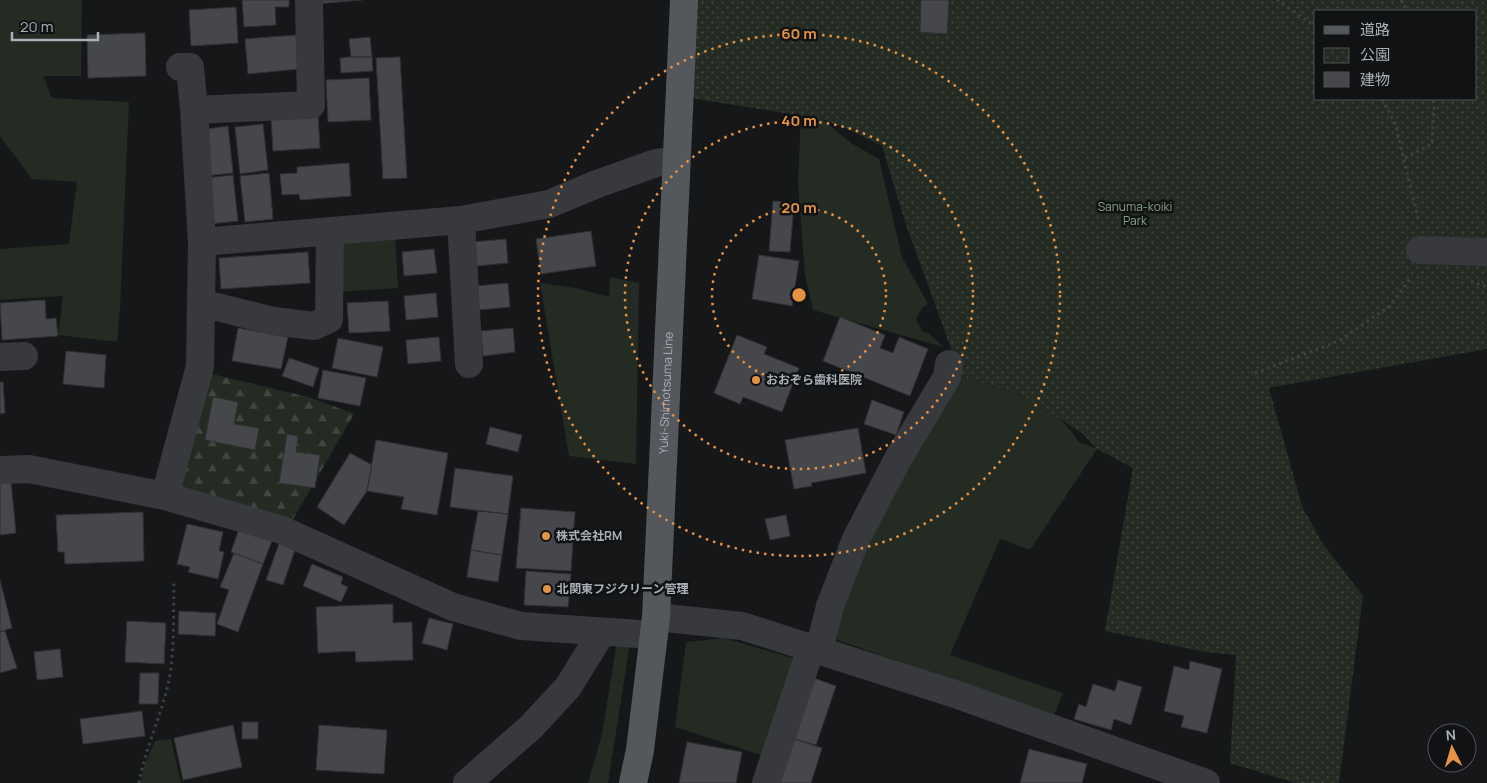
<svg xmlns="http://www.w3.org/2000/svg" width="1487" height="783" viewBox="0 0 1487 783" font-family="Manrope,'Noto Sans JP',sans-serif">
	<defs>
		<pattern id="forest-firs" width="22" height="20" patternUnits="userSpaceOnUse" patternTransform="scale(1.25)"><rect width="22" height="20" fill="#232b23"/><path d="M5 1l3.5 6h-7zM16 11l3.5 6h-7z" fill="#404741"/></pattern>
		<pattern id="park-dots" width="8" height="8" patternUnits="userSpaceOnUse" patternTransform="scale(1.25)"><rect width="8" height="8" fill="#232b23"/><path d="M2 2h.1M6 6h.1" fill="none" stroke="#404741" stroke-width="1.8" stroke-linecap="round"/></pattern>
	</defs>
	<rect width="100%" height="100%" fill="#161718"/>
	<path fill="#232b23" d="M0,0H82L81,76H43L52,98L129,102L120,309L117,342L58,335L63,296L0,300V249L69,244L77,182L32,179L0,136Z
		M801,115L822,119L851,143L879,159L902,257L928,304L922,308L916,319L922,331L930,334L943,347L813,310L805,275L798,184Z
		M395,234L398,288L337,292L344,238Z
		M610,277L639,283L636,464L569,456L540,283L576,288L609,297Z
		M961,376L1020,395L1060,419L1071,431L1078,441L1097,449L1030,550L1000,539L950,655L1063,693L1054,715L837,640L836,618L871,530Z
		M631,637L608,783H588L602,734L617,641Z
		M724,638L803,661L770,758L675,727L686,642Z
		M171,739L181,783H141L144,766L155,741Z"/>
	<path fill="url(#forest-firs)" d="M208,373L312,398L354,414L292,521L173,489Z"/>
	<path fill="url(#park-dots)" fill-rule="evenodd" d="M694,0H1487V349L1269,388L1302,506L1323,544L1363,596L1339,783H1295L1230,763L1236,655L1205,652L1105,631L1133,468L1097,449L1081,432L1020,395L961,376L904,219L882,146L848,129L822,119L690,98ZM1316,11H1476V99H1316Z"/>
	<path fill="#46474b" stroke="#313134" d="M242,0H289V7H275L276,25L244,27Z
		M315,0H362L315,4Z
		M921,0H949L947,34L920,32Z
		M236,7L238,43L191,46L189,10Z
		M145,33L146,76L88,78L87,35Z
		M296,35L299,69L248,74L245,39Z
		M370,37L372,57H351L349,39Z
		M351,57H372L373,71L341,73L340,58Z
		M400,57L407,178L383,179L376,58Z
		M369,78L371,120L328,122L326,80Z
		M318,116L320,148L273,151L271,119Z
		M263,124L268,170L240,174L235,127Z
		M228,126L233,173L204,176L200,130Z
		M349,163L351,196L300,200L299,194L282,195L280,174L297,173V167Z
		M269,173L273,219L245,222L240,176Z
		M233,175L238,221L210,224L205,178Z
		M773,201L794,203L790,252L769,251Z
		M591,231L596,266L541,274L536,239Z
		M506,239L508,263L476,266L473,242Z
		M434,249L437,273L404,276L402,252Z
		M308,252L310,283L221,289L219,258Z
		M759,255L799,261L792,306L752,299Z
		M508,283L510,307L478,310L476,286Z
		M436,293L438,317L406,320L404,296Z
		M45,300L46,319L56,318L58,336L2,340L0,303Z
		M388,301L390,331L349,333L347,303Z
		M840,317L885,335L880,348L893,353L899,337L928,349L910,396L823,361Z
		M238,328L288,337L281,369L232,361Z
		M513,328L515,352L483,356L481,331Z
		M737,335L767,347L764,354L799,368L782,412L743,397L740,404L714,393Z
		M439,337L441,361L408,364L406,340Z
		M338,338L383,347L377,377L332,368Z
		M66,351L106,355L104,388L63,384Z
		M289,358L319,368L313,387L282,376Z
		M323,370L366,378L360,406L318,398Z
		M0,382H3L5,413L0,414Z
		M213,397L238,402L234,424L259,428L255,450L205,440Z
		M872,400L904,412L896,435L864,424Z
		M490,427L522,435L518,452L486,444Z
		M858,428L866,473L811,483L812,486L794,489L785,440Z
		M287,434L298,436L296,452L320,455L315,488L279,483Z
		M376,440L448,453L437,515L401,509L404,497L367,491Z
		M350,453L372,465L367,491L344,525L317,507Z
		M455,468L513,476L508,514L450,507Z
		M11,481L16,533L0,535V482Z
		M521,508L575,512L571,571L516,568Z
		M478,511L508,514L502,555L471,550Z
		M143,512L144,561L65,564L64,552H58L56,515Z
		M786,515L790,536L770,540L765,519Z
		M187,524L223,532L219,551L224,552L218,579L188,572L190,567L177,564Z
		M240,526L273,538L263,564L231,552Z
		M280,541L296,547L283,585L266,580Z
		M471,550L502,555L498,582L467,577Z
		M234,553L263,564L238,632L217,624L229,590L220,587Z
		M312,564L343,577L341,584L348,587L341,602L303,586Z
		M526,571L571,574L568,607L524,605Z
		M0,580L12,628L0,632Z
		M393,604V623L412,622L413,660L356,662L355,651L318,653L316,607Z
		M179,611L216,613L215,636L178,634Z
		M429,618L453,624L447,650L422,643Z
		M127,621L166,623L164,664L125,662Z
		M5,631L17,668L0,673V632Z
		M60,649L63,677L37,680L34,652Z
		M1190,661L1222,669L1207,733L1181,727L1184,716L1164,711L1174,666L1189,670Z
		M140,673H159L158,704H139Z
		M808,676L836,686L816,745L787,737Z
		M1118,680L1142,687L1131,725L1114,719L1111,730L1074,719L1079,704L1086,707L1093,684L1115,691Z
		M142,711L145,736L83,744L80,719Z
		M242,722H258V739H242Z
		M233,725L242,767L183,780L174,738Z
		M319,725L387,730L384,774L316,770Z
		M787,737L822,748L811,783H781L773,781Z
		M687,742L742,752L736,783H679Z
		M1029,749L1087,764L1082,783H1020Z"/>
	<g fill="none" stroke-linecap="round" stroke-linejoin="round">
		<path stroke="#3e4144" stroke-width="3" stroke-dasharray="2.5 4" stroke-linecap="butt" d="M1277,0L1316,27
			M1401,0L1407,11
			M1382,99L1395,123L1419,222
			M1405,158L1432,144L1434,108L1433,99
			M1471,281L1487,287
			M1255,373L1339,341L1390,306L1412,276
			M139,783C145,748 162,715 169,680C175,648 173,614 174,581"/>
		<path stroke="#38393d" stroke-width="28" d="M309,0L311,105L194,110L202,242L461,220L549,204L597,184L656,163L662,162L676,163
			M180,67H190L194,110
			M461,220L469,364
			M1420,250L1487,252
			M201,303L273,321L314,326L329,319L330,231
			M0,357L24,356
			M0,470L29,469L165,496L282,530L453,607L521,626L654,635
			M165,496L200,366L202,242
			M656,617L742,626L958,695L1206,783
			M819,651L830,606L856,539L899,457L947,377L949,364
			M467,783L531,727L568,687L602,632
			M766,783L811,648"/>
		<path stroke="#54575c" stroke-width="28" id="s1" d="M633,783L640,750L656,617L684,0"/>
	</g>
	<g fill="none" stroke="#e59342" stroke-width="2.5" stroke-dasharray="2.5 5">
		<circle cx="799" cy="295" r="87"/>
		<circle cx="799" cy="295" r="174"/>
		<circle cx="799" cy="295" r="261"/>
	</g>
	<g fill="#e59342" stroke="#111213" stroke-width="2">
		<circle cx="756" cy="380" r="5"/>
		<circle cx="546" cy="536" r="5"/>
		<circle cx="547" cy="589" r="5"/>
	</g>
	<g text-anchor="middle" stroke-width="5" stroke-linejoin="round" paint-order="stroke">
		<g font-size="12" fill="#85a182" stroke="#111213">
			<text x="1135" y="211">Sanuma-koiki<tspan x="1135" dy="14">Park</tspan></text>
		</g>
		<g font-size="12" font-weight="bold" fill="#aab0b7" stroke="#111213" text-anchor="start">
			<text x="766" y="384">おおぞら歯科医院</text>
			<text x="556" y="540">株式会社RM</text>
			<text x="557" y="593">北関東フジクリーン管理</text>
		</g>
		<g font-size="12" fill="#aab0b7" stroke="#111213">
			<text dy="4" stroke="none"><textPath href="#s1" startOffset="392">Yuki-Shimotsuma Line</textPath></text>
		</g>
	</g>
	<circle cx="799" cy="295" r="8" fill="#e59342" stroke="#111213" stroke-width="2.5"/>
	<g font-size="15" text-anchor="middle" font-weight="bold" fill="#e59342" stroke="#111213" stroke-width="5" stroke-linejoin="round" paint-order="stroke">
		<text x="799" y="39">60 m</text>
		<text x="799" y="126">40 m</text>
		<text x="799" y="213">20 m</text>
	</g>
	<rect x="1314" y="10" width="162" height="90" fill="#111213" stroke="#4e5155"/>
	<rect x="1324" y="26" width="25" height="8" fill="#54575c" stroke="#4e5155"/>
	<text x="1360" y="35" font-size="15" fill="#aab0b7">道路</text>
	<rect x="1324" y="48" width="25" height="15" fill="url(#park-dots)" stroke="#4e5155"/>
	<text x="1360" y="60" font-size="15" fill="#aab0b7">公園</text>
	<rect x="1324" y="72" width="25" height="15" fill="#46474b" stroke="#4e5155"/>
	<text x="1360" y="85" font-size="15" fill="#aab0b7">建物</text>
	<g transform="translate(1452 748) rotate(355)"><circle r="24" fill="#111213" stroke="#4e5155"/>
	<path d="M0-4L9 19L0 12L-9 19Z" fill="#e59342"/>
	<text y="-8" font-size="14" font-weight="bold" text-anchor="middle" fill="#aab0b7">N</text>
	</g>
	<path d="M12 32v8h86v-8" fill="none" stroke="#aab0b7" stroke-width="2.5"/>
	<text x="20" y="32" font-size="15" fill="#aab0b7" stroke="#111213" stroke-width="4" paint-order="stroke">20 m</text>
</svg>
